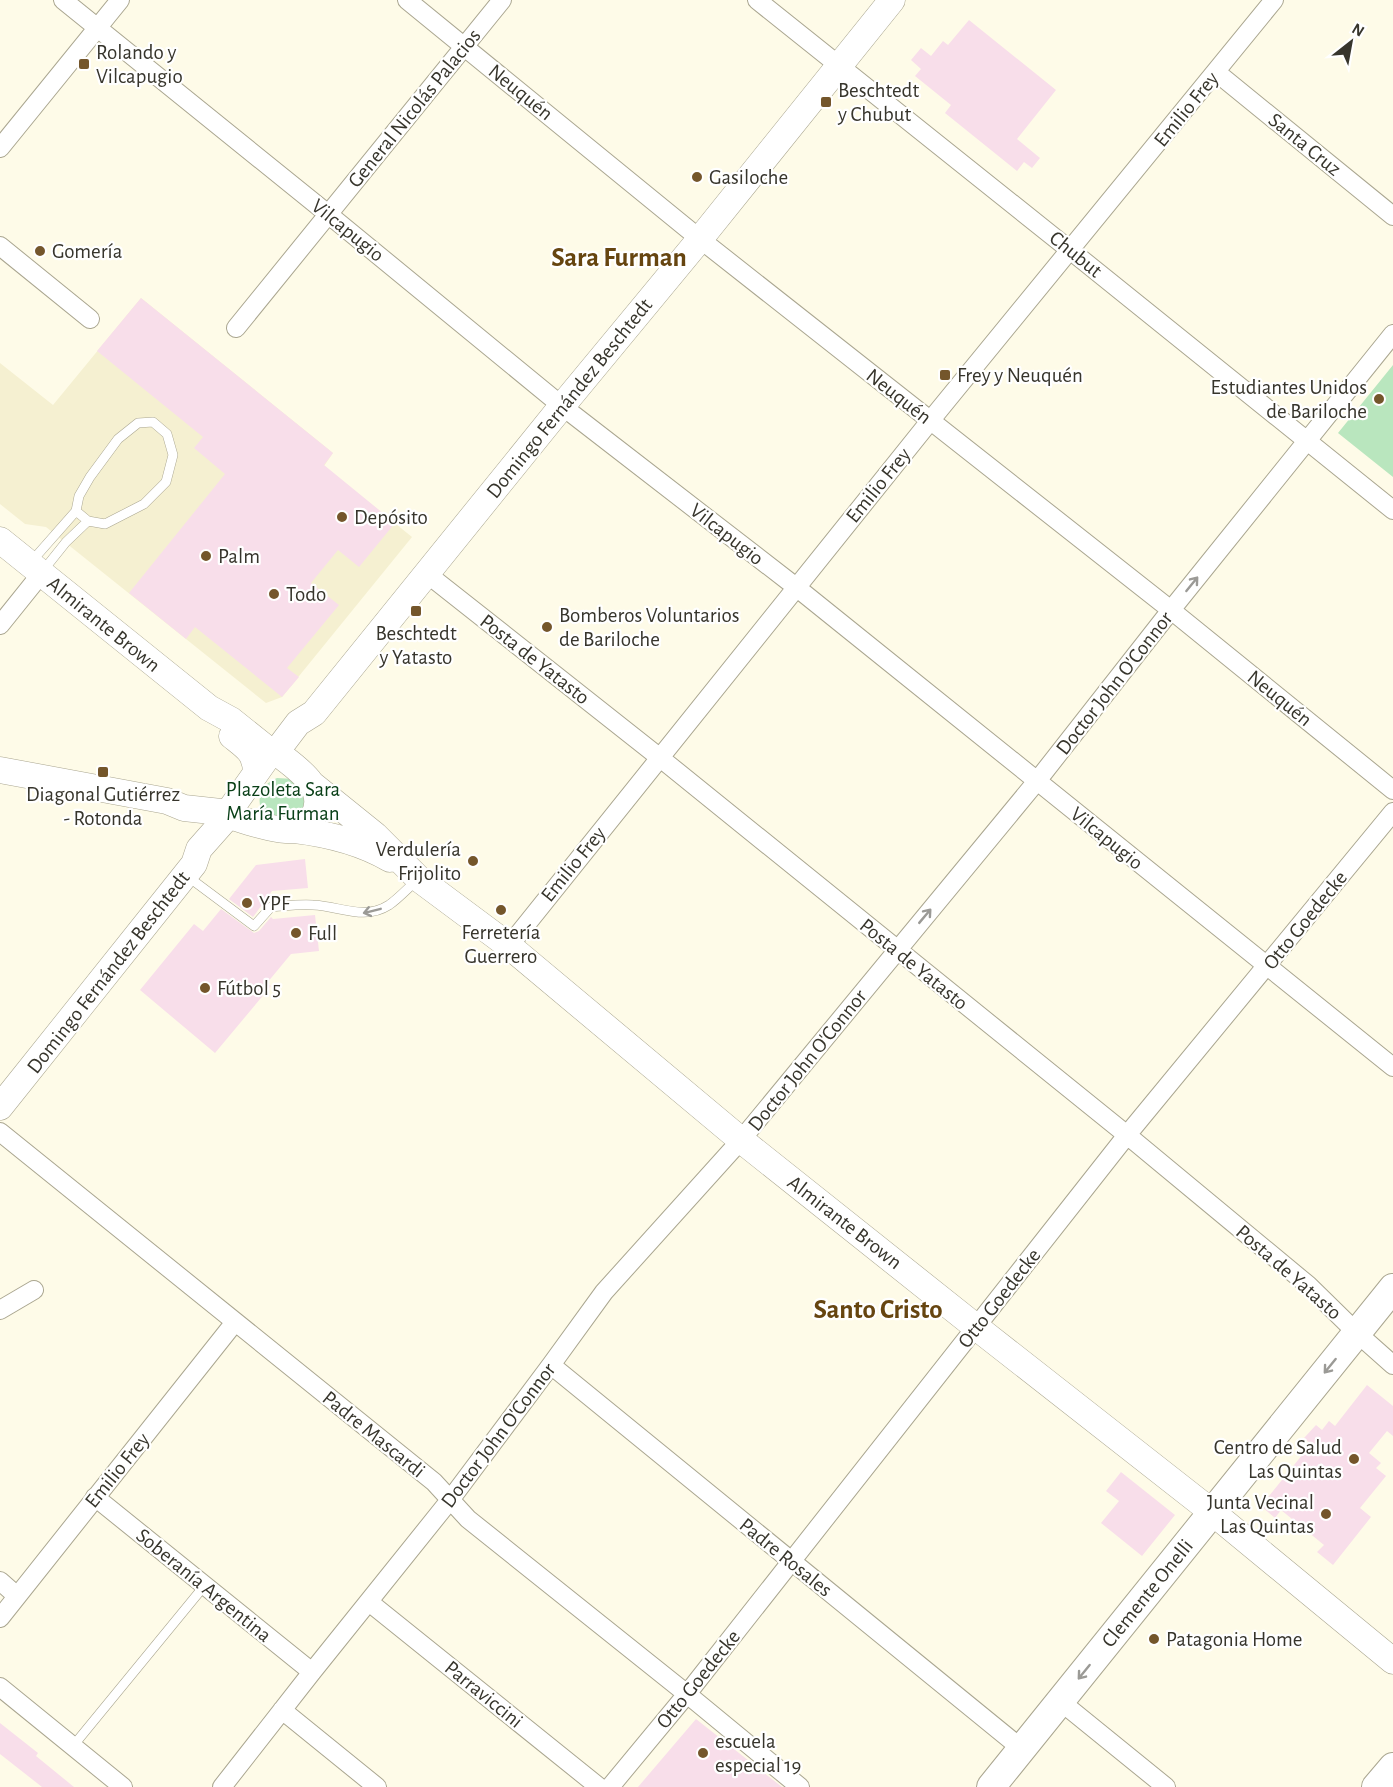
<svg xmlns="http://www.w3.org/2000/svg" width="1393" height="1787" viewBox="0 0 1393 1787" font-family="'Alegreya Sans',sans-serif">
	<rect width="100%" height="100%" fill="#fefbe8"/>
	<path fill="#f5f0d1" d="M141,298L333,453L324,466L412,537L282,697L266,703L46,527L25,524L0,504V363L53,405Z"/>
	<path fill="#b9e6be" d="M1393,365V477L1338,433Z
		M277,778L294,779L307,797L301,818L266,816C253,802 261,784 277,778Z"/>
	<path fill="#f8deea" d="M969,20L1056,90L1017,139L1040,158L1032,168L1024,162L1017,171L945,113L951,105L915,76L921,69L911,60L921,48L931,56L943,41L948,45Z
		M141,298L333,453L324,465L395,523L359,567L338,550L311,583L339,605L287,668L299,677L282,697L195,627L186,639L129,593L225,474L194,448L203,437L97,351Z
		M305,859L308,888L272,891L253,917L229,899L256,865Z
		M221,909L254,933L259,931L271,917L273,919L315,915L319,951L291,954L267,983L271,986L215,1053L140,990L194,924L203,931Z
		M1367,1385L1393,1406V1436L1387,1431L1369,1453L1381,1463L1376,1468L1386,1476L1360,1508L1371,1517L1333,1565L1317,1552L1324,1545L1281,1510L1275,1518L1261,1506L1311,1444L1304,1438L1316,1425L1322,1430L1329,1421L1335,1426Z
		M1121,1472L1175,1515L1142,1556L1101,1523L1119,1501L1106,1491Z
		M696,1719L782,1787H638Z
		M0,1723L38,1753L36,1756L74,1787H42L0,1754Z"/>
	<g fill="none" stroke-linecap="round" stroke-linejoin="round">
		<g stroke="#aaa690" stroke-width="10">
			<path id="lane" d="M153,422L167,434L173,455L166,482L144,504L105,524L88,521L76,511L79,496L90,477L118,439L138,423Z
				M31,562L76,511
				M42,572L66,542L88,521
				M187,876L254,926L271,907C285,906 299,904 313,905C340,906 364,921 389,905C399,898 408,888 417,880
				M73,1746L205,1585"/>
		</g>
		<g stroke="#aaa690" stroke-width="20">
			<path id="street" d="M63,0L328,214L562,406L796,587L1393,1067
				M407,0L700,239L1171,610L1393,790
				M757,0L1070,250L1393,510
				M1216,72L1393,216
				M0,148L120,0
				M0,246L90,319
				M236,328L502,0
				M426,573L659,757L1127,1135L1308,1285L1357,1333L1393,1365
				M0,625L41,574
				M509,946L930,421L1274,0
				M0,1132L434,1482L468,1519L687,1694L800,1787
				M0,1310L34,1290
				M551,1365L1022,1749
				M95,1497L312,1672
				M0,1581L17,1596
				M369,1602L599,1787
				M0,1618L235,1322
				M0,1687L123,1787
				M1060,1701L1166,1787
				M282,1710L377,1787
				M222,1787L312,1672L450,1500L551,1365L604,1292L741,1140L1037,781L1171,610L1393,334
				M610,1787L687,1694L1127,1135L1393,812"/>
		</g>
		<g stroke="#aaa690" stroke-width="27">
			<path id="secondary" d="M0,540L209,708L231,720L271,752H276C295,767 330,788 313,817C311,822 306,828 300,829C283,834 249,822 233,817L230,813L184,808L167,801L0,770
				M232,736C247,748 255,752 256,772
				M276,752L298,723L314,713L562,406L700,239L892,0
				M313,785L375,835L419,879L509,946L741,1140L976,1327L1212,1512L1393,1661
				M230,813L232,807L266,759
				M295,830C328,834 361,842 390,859
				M0,1107L194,864L199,849L230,814"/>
		</g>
		<g stroke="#aaa690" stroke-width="30">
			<path id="primary" d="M991,1787L1393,1288
				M1376,1787L1393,1767"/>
		</g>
		<use href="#lane" stroke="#fff" stroke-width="9"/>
		<use href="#street" stroke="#fff" stroke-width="18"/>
		<use href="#secondary" stroke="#fff" stroke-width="26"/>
		<use href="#primary" stroke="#fff" stroke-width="28"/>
	</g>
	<defs><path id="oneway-shaft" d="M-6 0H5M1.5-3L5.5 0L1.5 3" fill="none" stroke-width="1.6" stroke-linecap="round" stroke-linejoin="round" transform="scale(1.5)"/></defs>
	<g stroke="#9b9a96">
		<use href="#oneway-shaft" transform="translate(1192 584) rotate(-51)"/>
		<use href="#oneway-shaft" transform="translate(372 911) rotate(166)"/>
		<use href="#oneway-shaft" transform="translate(925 916) rotate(-50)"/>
		<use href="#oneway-shaft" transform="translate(1330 1366) rotate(129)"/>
		<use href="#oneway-shaft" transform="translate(1084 1672) rotate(129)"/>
	</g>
	<g fill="#74562b" stroke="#fff" stroke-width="2">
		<rect x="78" y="58" width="12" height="12" rx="3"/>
		<rect x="820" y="96" width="12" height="12" rx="3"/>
		<circle cx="697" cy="177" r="6"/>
		<circle cx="40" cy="251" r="6"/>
		<rect x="939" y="369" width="12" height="12" rx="3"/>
		<circle cx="1379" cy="399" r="6"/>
		<circle cx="342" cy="517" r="6"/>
		<circle cx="206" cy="556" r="6"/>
		<circle cx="274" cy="594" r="6"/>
		<rect x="410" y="605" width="12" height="12" rx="3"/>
		<circle cx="547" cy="627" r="6"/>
		<rect x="97" y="766" width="12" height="12" rx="3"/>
		<circle cx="473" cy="861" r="6"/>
		<circle cx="247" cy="903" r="6"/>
		<circle cx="501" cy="910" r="6"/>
		<circle cx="296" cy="933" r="6"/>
		<circle cx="205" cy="988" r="6"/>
		<circle cx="1354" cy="1459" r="6"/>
		<circle cx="1326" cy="1514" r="6"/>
		<circle cx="1154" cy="1639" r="6"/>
		<circle cx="703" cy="1753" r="6"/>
	</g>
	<g text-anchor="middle" stroke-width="4.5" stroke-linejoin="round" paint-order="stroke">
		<g font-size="21" fill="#37352c" stroke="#fff" text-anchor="start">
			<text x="96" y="59">Rolando y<tspan x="96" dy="24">Vilcapugio</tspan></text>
			<text x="838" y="97">Beschtedt<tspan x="838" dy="24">y Chubut</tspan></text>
			<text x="709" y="184">Gasiloche</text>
			<text x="52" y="258">Gomería</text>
			<text x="957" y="382">Frey y Neuquén</text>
			<text x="1367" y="394" text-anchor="end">Estudiantes Unidos<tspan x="1367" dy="24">de Bariloche</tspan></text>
			<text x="354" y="524">Depósito</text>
			<text x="218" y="563">Palm</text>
			<text x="286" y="601">Todo</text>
			<text x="559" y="622">Bomberos Voluntarios<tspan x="559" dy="24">de Bariloche</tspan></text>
			<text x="416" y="640" text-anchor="middle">Beschtedt<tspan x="416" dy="24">y Yatasto</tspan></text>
			<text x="103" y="801" text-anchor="middle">Diagonal Gutiérrez<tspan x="103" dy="24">- Rotonda</tspan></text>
			<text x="461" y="856" text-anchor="end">Verdulería<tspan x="461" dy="24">Frijolito</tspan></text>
			<text x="259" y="910">YPF</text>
			<text x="501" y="939" text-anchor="middle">Ferretería<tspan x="501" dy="24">Guerrero</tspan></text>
			<text x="308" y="940">Full</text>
			<text x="217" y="995">Fútbol 5</text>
			<text x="1342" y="1454" text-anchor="end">Centro de Salud<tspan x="1342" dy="24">Las Quintas</tspan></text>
			<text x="1314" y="1509" text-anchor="end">Junta Vecinal<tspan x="1314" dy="24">Las Quintas</tspan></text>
			<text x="1166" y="1646">Patagonia Home</text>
			<text x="715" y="1748">escuela<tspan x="715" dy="24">especial 19</tspan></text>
		</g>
		<g font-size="21" fill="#37352c" stroke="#fff">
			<text transform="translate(521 92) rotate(39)" y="7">Neuquén</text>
			<text transform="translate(414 108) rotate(-51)" y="7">General Nicolás Palacios</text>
			<text transform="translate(1186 109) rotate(-51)" y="7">Emilio Frey</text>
			<text transform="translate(1305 144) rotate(39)" y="7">Santa Cruz</text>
			<text transform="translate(348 230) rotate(39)" y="7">Vilcapugio</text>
			<text transform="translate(1076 254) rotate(39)" y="7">Chubut</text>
			<text transform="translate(899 396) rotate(38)" y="7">Neuquén</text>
			<text transform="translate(569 398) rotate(-51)" y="7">Domingo Fernández Beschtedt</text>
			<text transform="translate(878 485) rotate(-51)" y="7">Emilio Frey</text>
			<text transform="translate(727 534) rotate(38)" y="7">Vilcapugio</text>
			<text transform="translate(104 624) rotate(39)" y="7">Almirante Brown</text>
			<text transform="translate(535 659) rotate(38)" y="7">Posta de Yatasto</text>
			<text transform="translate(1114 683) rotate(-52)" y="7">Doctor John O'Connor</text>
			<text transform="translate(1280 698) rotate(39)" y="7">Neuquén</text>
			<text transform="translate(1107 838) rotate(39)" y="7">Vilcapugio</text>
			<text transform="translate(573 864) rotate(-51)" y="7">Emilio Frey</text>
			<text transform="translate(1305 920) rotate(-51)" y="7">Otto Goedecke</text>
			<text transform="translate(914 964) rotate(39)" y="7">Posta de Yatasto</text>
			<text transform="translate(108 972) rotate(-52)" y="7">Domingo Fernández Beschtedt</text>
			<text transform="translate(807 1060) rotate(-51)" y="7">Doctor John O'Connor</text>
			<text transform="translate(845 1222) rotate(38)" y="7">Almirante Brown</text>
			<text transform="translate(1289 1272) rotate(41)" y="7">Posta de Yatasto</text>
			<text transform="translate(999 1298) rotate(-52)" y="7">Otto Goedecke</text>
			<text transform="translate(374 1434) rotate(39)" y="7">Padre Mascardi</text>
			<text transform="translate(498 1435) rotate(-53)" y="7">Doctor John O'Connor</text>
			<text transform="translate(117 1470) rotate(-51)" y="7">Emilio Frey</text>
			<text transform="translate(786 1557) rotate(39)" y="7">Padre Rosales</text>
			<text transform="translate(204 1585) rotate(39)" y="7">Soberanía Argentina</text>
			<text transform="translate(1147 1593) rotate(-51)" y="7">Clemente Onelli</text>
			<text transform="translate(698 1679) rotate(-51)" y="7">Otto Goedecke</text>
			<text transform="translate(484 1694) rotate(39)" y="7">Parraviccini</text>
		</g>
		<g font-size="21" fill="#0a4018" stroke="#fff">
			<text x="283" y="796">Plazoleta Sara<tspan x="283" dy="24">María Furman</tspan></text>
		</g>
		<g font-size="27" font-weight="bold" fill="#664510" stroke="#fff">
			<text x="619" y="266">Sara Furman</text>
			<text x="878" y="1318">Santo Cristo</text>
		</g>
	</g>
	<g transform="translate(1351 42) rotate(31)" stroke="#ffffff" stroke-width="4.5" paint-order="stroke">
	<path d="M0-4.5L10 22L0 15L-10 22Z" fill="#37352c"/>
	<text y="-9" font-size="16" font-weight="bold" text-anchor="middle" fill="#37352c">N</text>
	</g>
</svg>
